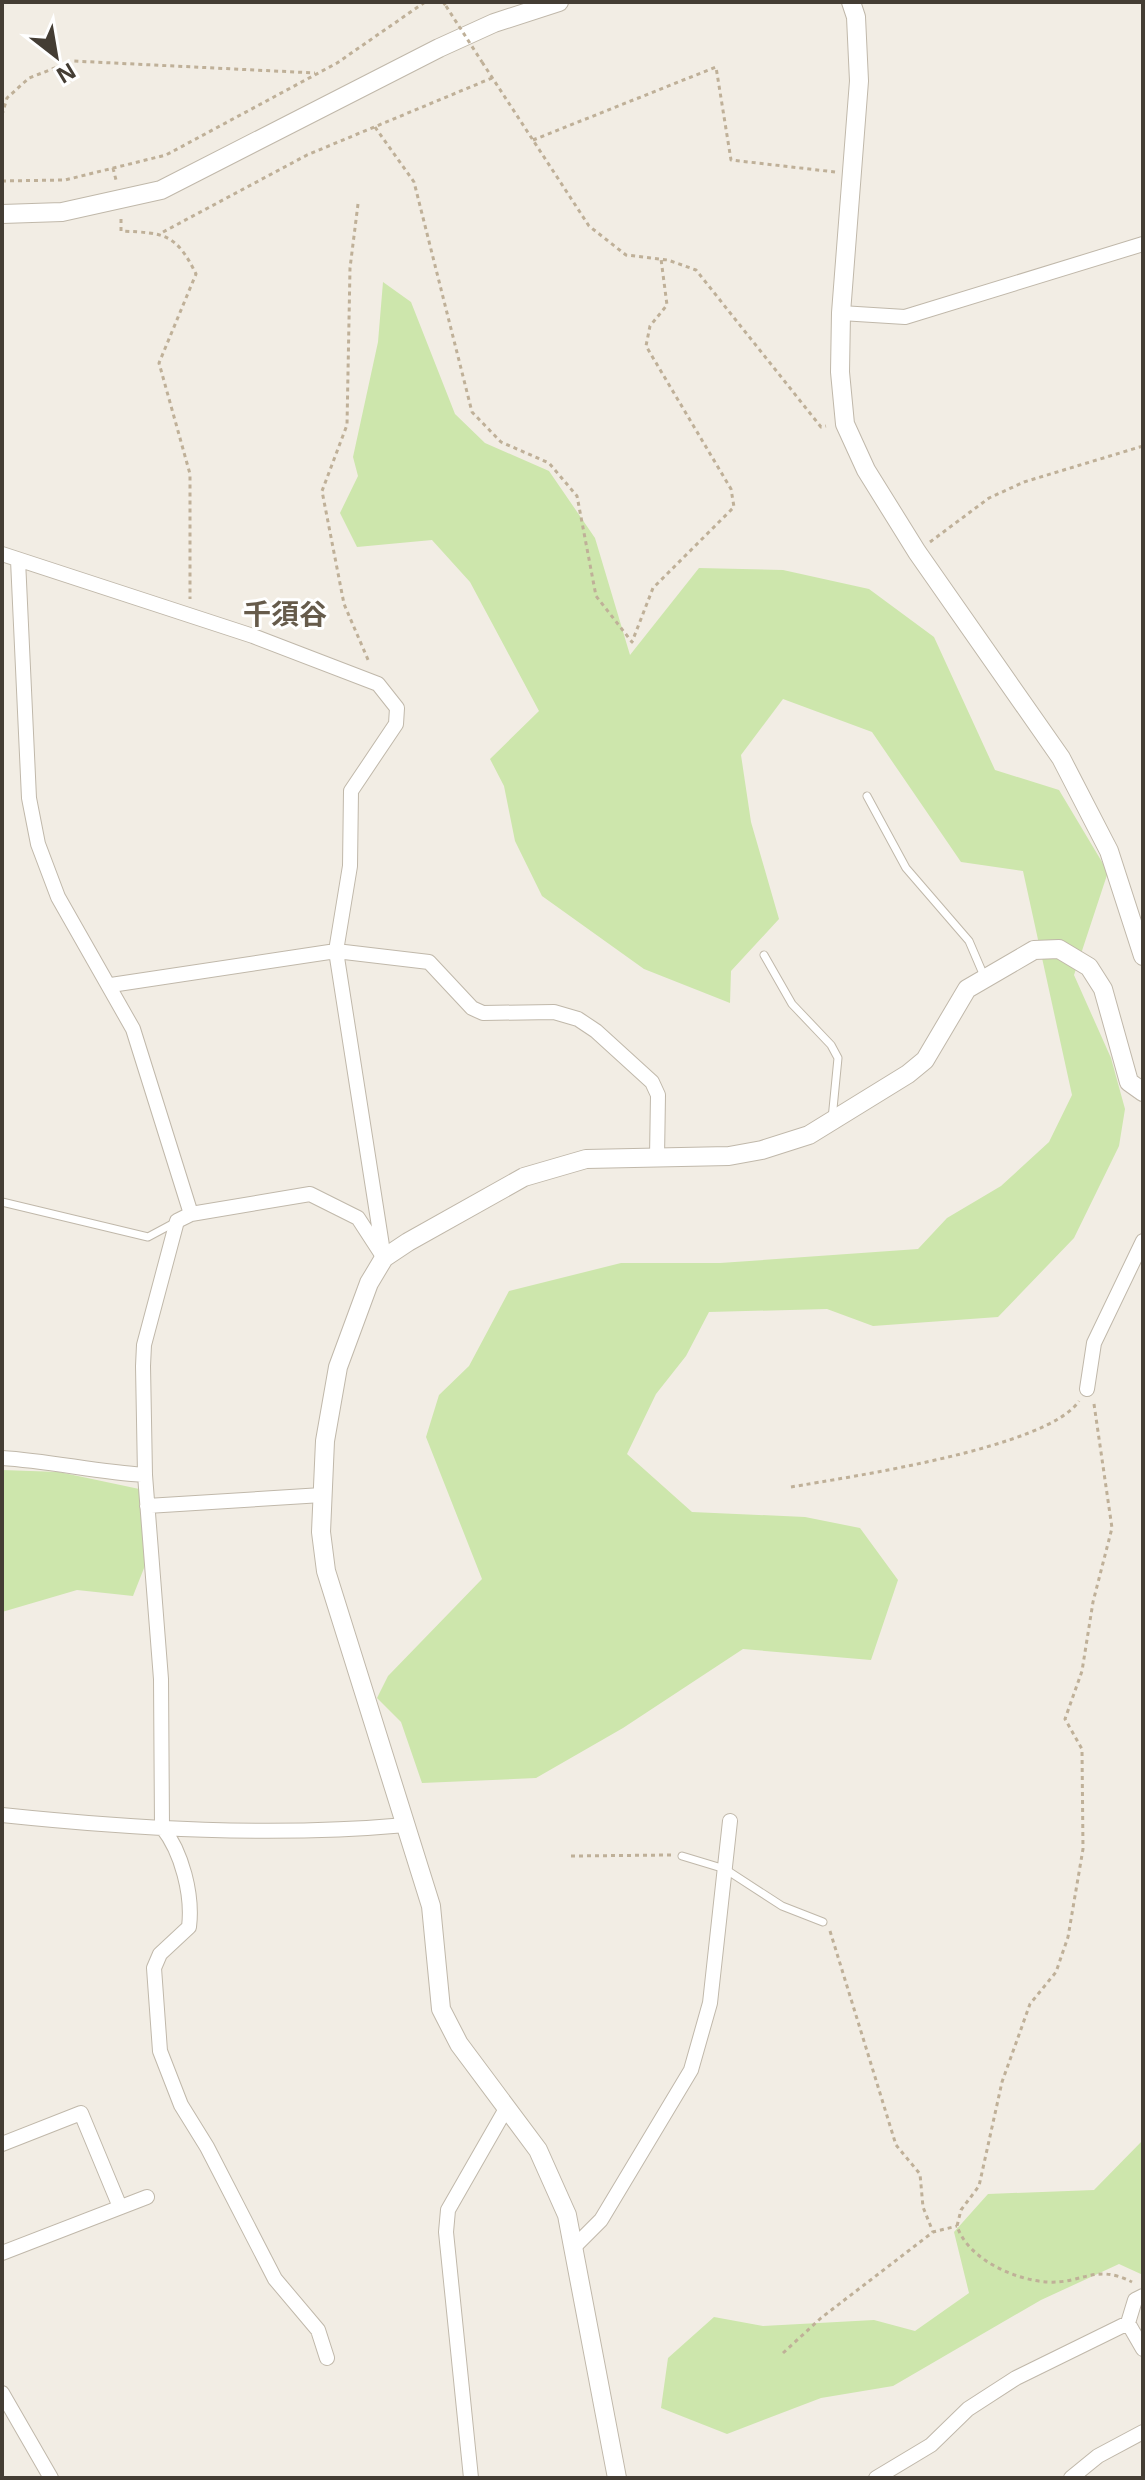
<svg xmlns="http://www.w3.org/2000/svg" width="1145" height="2480" viewBox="0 0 1145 2480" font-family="'Open Sans','Noto Sans JP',sans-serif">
	<rect width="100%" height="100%" fill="#f2ede4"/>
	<path fill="#cde6ac" d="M383,282L411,302L455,414L485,443L549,471L595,538L630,655L699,568L783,570L869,589L934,637L995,770L1059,790L1108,872L1074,975L1111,1058L1125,1109L1119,1146L1074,1238L998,1317L873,1326L827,1309L709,1312L686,1356L656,1394L627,1454L692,1512L805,1517L860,1528L898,1580L871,1660L743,1649L623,1728L536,1778L422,1783L401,1722L377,1698L388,1676L482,1579L426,1437L439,1395L469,1366L509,1291L621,1263H720L918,1249L947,1218L1001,1186L1049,1142L1072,1095L1023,871L961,862L872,732L783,699L741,755L751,822L779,919L731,971L730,1003L644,969L542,896L515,841L504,786L490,759L539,711L470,582L432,540L357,547L340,513L358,476L353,457L378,342Z
		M2,1470L59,1472L144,1490L148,1558L133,1596L77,1590L2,1612Z
		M1143,2140V2275L1119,2264L1041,2300L893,2386L821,2398L727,2434L661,2408L668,2358L714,2317L763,2326L874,2320L915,2331L969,2293L954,2232L988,2194L1094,2190Z"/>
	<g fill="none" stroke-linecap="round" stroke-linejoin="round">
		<g stroke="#c0b8aa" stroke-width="9">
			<path id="service" d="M867,796L906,868L969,941L984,976
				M764,955L792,1004L831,1045L838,1058L832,1119
				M2,1202L148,1237L176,1222
				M682,1856L725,1869L782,1906L823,1922"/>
		</g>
		<g stroke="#c0b8aa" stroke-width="16">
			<path id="minor" d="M841,313L905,317L1143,244
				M2,554L253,636L378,684L397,708L396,724L351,791L350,866L336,951L383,1252
				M18,560L29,798L38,844L58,897L133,1029L191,1214
				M111,985L336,951L429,962L472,1008L483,1013L554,1012L578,1019L596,1031L652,1082L658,1095L657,1157
				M1087,1389L1094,1343L1143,1241
				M2,1458C50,1461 97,1472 145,1475
				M147,1506L322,1495
				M2,1815C136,1829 272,1837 406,1825
				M2,2144L81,2113L120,2207
				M573,2248L601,2220L691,2070L710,2003L730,1821
				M2,2253L147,2197
				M1143,2296L1135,2300L1128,2323L1143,2349
				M327,2358L318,2330L275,2279L207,2147L181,2105L160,2051L154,1968L160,1954L189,1927C193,1895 182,1852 162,1827L161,1679L145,1475L143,1366L144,1345L177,1221L191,1214L310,1194L358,1218L384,1258
				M2,2393L51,2478
				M471,2478L446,2232L448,2210L507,2107
				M876,2478L931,2445L968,2409L1016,2378L1128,2323
				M1071,2478L1098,2456L1143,2432"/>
		</g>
		<g stroke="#c0b8aa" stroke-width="20">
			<path id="tertiary" d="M851,2L856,17L859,81L841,313L840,372L845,424L866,470L917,552L1061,758L1109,851L1143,956
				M2,214L62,212L161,190L439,48L494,23L559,2
				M617,2478L567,2215L538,2150L459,2044L441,2009L431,1906L326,1571L321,1532L325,1441L338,1367L369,1283L384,1258L408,1242L524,1177L586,1159L729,1156L762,1150L809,1135L908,1074L925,1060L967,989L1034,950L1059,949L1089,967L1103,989L1129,1082L1143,1092"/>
		</g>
		<path stroke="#bfb098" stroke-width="3" stroke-dasharray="4 4" stroke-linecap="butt" d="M443,2L446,6
			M482,62L589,226L626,255L668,260L696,270L821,427L826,426
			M2,115L7,98L29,78L73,61L315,73
			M375,127L414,182L472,412L501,442L549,463L577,496L596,596L632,642L653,588L734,507L731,489L646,346L650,326L667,305L661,259
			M533,140L716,67L731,160L835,172
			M113,168L116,180
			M2,181L65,180L166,155L337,63L425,2
			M358,204L350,268L347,425L322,491L344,604L369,662
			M121,219V231C164,233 176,233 196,274L159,363L190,474V599
			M163,232L307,155L492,78
			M930,542L989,498L1024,482L1143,446
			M1094,1404L1112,1528L1093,1602L1082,1671L1065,1719L1082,1749L1083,1849L1068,1937L1056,1972L1030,2004L1002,2082L979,2186L961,2210L957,2226C968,2259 1014,2280 1048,2282C1082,2284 1095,2263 1132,2282
			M791,1487C848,1477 1048,1448 1079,1401
			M571,1856L671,1855
			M830,1931L896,2145L920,2174L923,2207L933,2232
			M783,2353L821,2318L933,2232L957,2226"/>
		<use href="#service" stroke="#fff" stroke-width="7"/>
		<use href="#minor" stroke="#fff" stroke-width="14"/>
		<use href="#tertiary" stroke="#fff" stroke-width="18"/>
		<path stroke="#bfb098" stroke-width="3" stroke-dasharray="4 4" stroke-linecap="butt" d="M446,6L482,62"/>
	</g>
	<g text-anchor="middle" stroke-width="6" stroke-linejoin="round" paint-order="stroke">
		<g font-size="28" font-weight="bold" fill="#665b4b" stroke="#fff">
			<text x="285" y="624">千須谷</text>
		</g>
	</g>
	<rect width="1145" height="2480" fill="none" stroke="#443d34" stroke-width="8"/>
	<g transform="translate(56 56) rotate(149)" stroke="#ffffff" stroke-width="6" paint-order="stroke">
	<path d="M0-6L14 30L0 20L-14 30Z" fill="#443d34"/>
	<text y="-12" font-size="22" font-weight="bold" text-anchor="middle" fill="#443d34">N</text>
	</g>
</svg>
